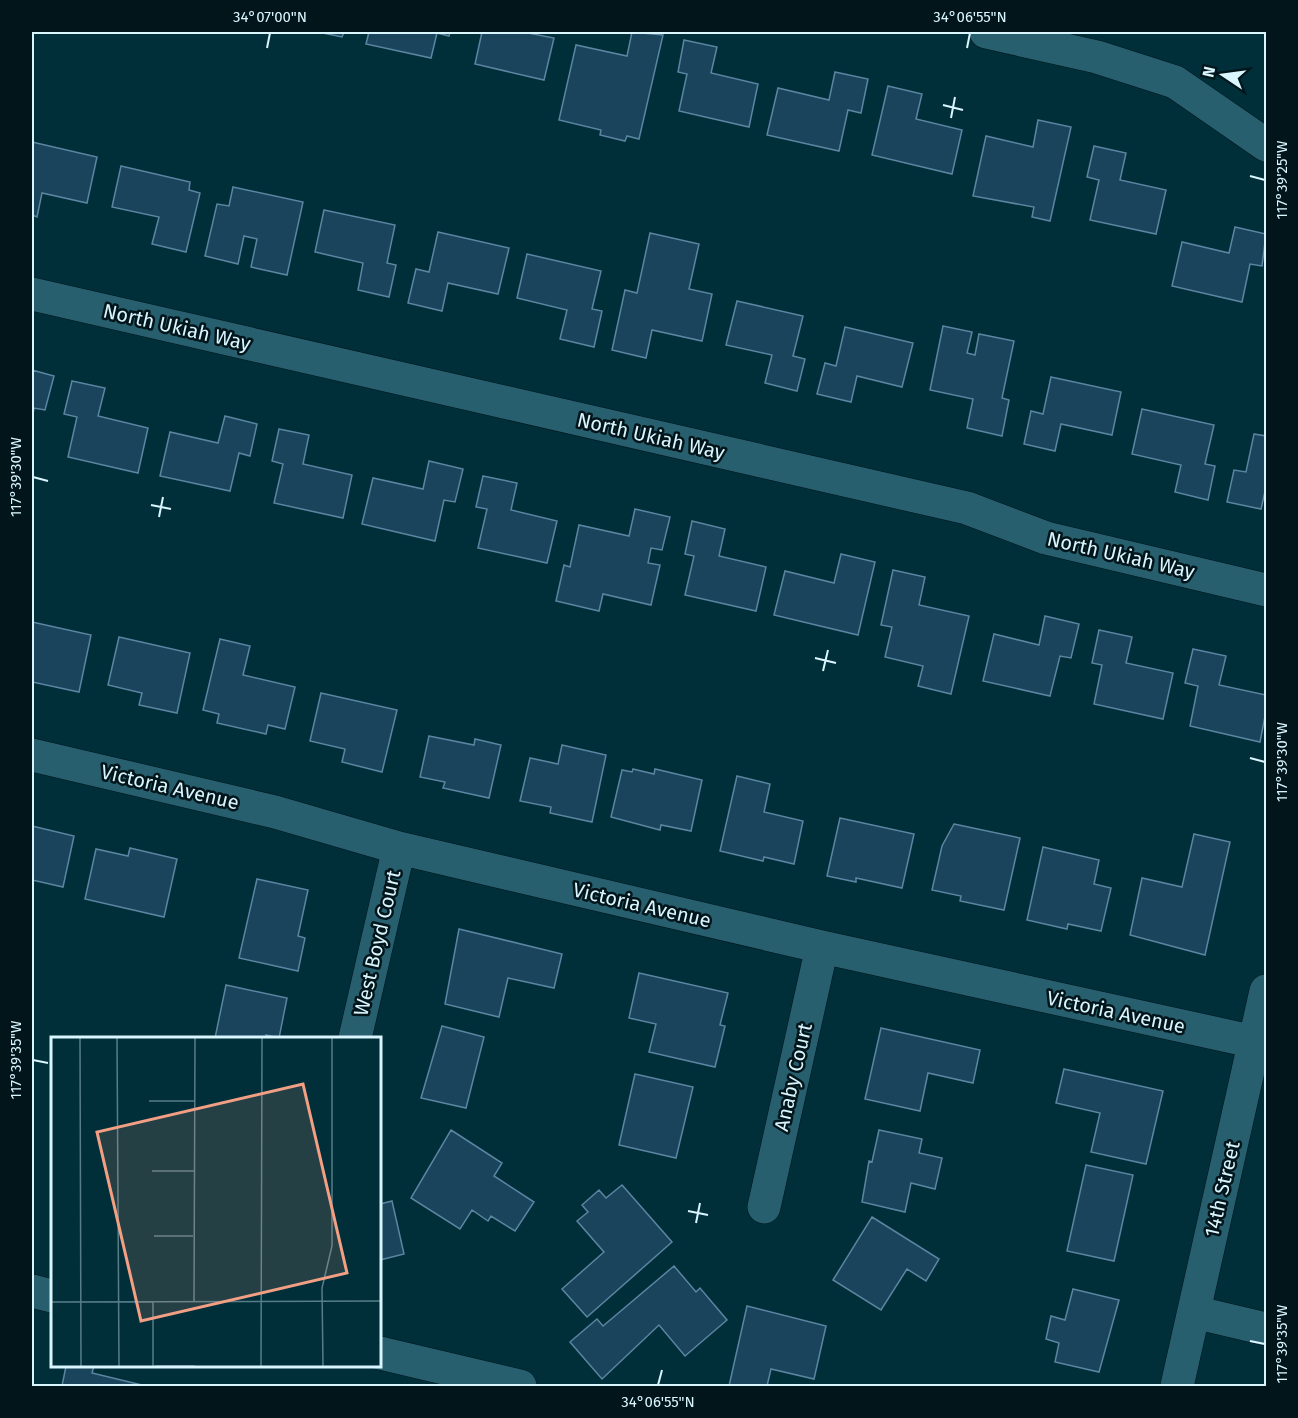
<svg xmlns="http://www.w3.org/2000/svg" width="1298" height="1418" viewBox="0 0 1298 1418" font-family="'Fira Sans',sans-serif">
	<rect width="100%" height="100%" fill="#002f3a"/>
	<path fill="#1a435c" stroke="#5b85a1" stroke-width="1.5" d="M318,32H344L342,37Z
		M369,32H450L449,36L437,33L431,58L366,44Z
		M482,32H523L554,38L544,80L475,64Z
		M632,32L663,35L639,139L627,136L625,141L600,135L601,130L559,120L576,45L627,56Z
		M684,40L717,47L711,73L758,84L749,127L679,111L687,74L678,72Z
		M835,72L868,79L861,113L848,110L839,151L767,135L778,88L829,100Z
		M888,86L922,94L916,119L962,130L952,174L872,155Z
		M1038,120L1071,127L1050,221L1032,217L1034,207L973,196L986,136L1033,147Z
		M32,142L97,157L87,203L42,193L37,217L32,215Z
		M1094,146L1126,153L1120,180L1166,190L1156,234L1090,220L1099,180L1087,177Z
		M121,166L190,182L189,190L200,193L186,252L152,244L159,217L112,207Z
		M233,187L303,202L287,275L251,267L257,239L244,236L238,264L205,256L217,204L229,206Z
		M324,210L395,225L387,263L396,265L389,297L358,290L363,263L315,252Z
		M1235,227L1266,234L1262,266L1250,264L1242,302L1172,286L1182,242L1229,253Z
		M438,232L509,248L498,294L448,283L442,311L408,303L416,269L429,272Z
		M650,233L699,244L689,289L712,294L702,341L652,330L646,358L612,350L625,290L637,293Z
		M527,254L601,271L592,309L602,311L594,347L560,339L567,310L517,298Z
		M737,301L803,316L793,356L805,359L797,391L765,383L772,355L726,345Z
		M943,326L972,332L967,353L975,355L979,334L1014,341L1002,398L1009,400L1002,436L967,428L973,399L930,390Z
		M845,327L913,343L902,387L857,376L851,402L817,394L825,363L836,366Z
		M32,370L54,376L45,410L34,408L32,419Z
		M1051,377L1121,392L1112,435L1061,424L1055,451L1024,444L1031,411L1043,414Z
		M72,381L105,388L98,416L148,428L138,473L68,457L77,417L64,414Z
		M1142,409L1214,425L1205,464L1215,466L1208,500L1175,492L1181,465L1132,454Z
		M225,416L257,424L250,456L239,453L230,491L160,476L170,432L218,443Z
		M279,429L309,435L303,464L352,475L343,518L274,503L283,464L272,461Z
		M1254,434L1266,436V487L1261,509L1227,502L1234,470L1246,472Z
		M429,461L463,469L455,502L444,500L435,541L362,524L373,478L423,489Z
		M483,476L517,483L511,510L557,521L547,563L478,548L487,509L476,507Z
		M635,509L670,517L662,550L651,548L648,563L660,565L651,605L603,594L599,611L556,601L564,565L570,567L579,525L629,536Z
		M692,521L725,529L719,556L766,567L756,611L685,595L694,556L685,554Z
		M841,554L875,562L858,635L774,615L785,571L834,583Z
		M893,570L925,577L919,605L969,616L951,694L918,686L923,666L885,657L892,627L881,625Z
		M1045,616L1079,624L1071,658L1060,656L1050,696L983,681L994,634L1039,645Z
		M32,622L91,635L79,692L32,682Z
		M1099,630L1132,637L1126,663L1173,673L1163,719L1094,704L1102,665L1092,663Z
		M119,637L190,653L177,713L139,705L142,693L108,685Z
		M220,639L250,646L243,675L295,687L285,729L268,725L266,734L217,723L219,714L203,710Z
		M1193,649L1226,656L1219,685L1266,695V711L1260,742L1190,726L1198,686L1185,683Z
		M321,693L397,710L382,772L342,762L345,749L310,741Z
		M429,736L474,745L475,739L501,745L489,798L443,788L445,782L420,777Z
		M562,745L606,755L592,822L550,813L551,807L520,801L530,758L558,764Z
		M633,769L654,774L655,769L702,780L691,831L661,825L660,830L611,817L622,770L632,772Z
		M737,776L770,784L764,812L803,821L794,864L764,857L763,861L720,851Z
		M840,818L914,834L902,888L856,878V882L827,876Z
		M954,824L1020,838L1004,910L960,901L961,896L932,890L942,846Z
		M32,826L74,836L63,887L32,880Z
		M1194,834L1230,842L1205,955L1130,935L1142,878L1182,887Z
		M1043,847L1099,860L1094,884L1111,888L1101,931L1068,924L1067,929L1027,920Z
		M130,848L177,859L164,917L85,899L96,849L128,856Z
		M257,879L308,890L298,936L305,938L298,971L239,958Z
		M459,929L562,954L554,988L508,978L499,1017L445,1004Z
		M639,973L728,993L720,1025L725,1026L715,1067L649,1052L656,1024L629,1018Z
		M226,985L287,998L279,1038L266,1035L265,1038H215Z
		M442,1026L484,1037L466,1108L421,1098Z
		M881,1028L980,1050L973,1083L928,1073L920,1111L865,1099Z
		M1064,1069L1163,1091L1146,1164L1091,1152L1100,1113L1056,1103Z
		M635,1074L693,1087L676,1158L619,1145Z
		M451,1130L502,1163L494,1176L534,1202L515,1231L491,1216L488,1221L472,1210L460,1229L411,1198Z
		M879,1130L922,1139L919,1153L942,1158L935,1189L911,1183L905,1212L862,1202L869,1161L872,1162Z
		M1086,1165L1133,1175L1114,1261L1067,1251Z
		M622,1185L672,1242L587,1317L562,1289L604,1252L577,1221L588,1212L582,1205L599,1190L606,1198Z
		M392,1201L404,1254L380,1260V1204Z
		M872,1217L939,1259L926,1281L907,1269L881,1310L833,1280Z
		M674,1266L696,1292L700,1288L727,1320L685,1356L659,1325L602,1379L570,1342L597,1319L603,1326Z
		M1073,1289L1119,1300L1099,1372L1055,1362L1059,1343L1046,1339L1051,1316L1065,1320Z
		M747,1306L826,1326L814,1379L771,1369L767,1386H729Z
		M66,1366H94L92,1373L146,1386H62Z"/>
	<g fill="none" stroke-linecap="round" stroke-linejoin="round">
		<g stroke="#00151d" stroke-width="34">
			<path id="minor" d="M986,32L1097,57L1175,82L1266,145
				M32,294L967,508L1046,538L1266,590
				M32,755L275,812L399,848L822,947L1255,1042
				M355,1038L399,848
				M764,1207L822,947
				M32,1291L52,1296
				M1194,1312L1266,1329
				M380,1353L520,1386
				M1177,1386L1266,991"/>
		</g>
		<use href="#minor" stroke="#275f6e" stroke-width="33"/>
	</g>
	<path fill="none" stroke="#d9f5fe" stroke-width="2" d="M267,48L270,33M967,48L970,33M943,105L963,110M951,118L955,97M1250,176L1265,180M33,477L48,481M151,505L171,509M159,517L163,497M815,658L836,663M823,671L828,650M1250,758L1265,762M33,1060L48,1063M688,1211L708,1215M696,1223L700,1203M1250,1341L1265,1344M658,1385L662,1370"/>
	<g text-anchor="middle" stroke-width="5" stroke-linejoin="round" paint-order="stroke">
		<g font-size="20" fill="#d9f5fe" stroke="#01151b">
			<text transform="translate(177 327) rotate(13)" y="7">North Ukiah Way</text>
			<text transform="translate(651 436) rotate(13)" y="7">North Ukiah Way</text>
			<text transform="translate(1121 555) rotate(13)" y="7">North Ukiah Way</text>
			<text transform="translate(170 787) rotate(13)" y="7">Victoria Avenue</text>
			<text transform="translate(642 905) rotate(13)" y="7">Victoria Avenue</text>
			<text transform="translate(377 943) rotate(-77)" y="7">West Boyd Court</text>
			<text transform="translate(1116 1012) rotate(12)" y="7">Victoria Avenue</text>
			<text transform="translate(793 1077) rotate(-77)" y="7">Anaby Court</text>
			<text transform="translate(1222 1189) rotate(-77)" y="7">14th Street</text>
		</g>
	</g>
	<g transform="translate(51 1037)">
		<rect width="330" height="330" fill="#002f3a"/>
		<path fill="none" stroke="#577e88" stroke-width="1.5" d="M29,1L30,329M66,1L68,329M98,64H144M101,134H143M103,199H142M0,265L330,264M143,265L144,1M102,329V265M104,329H144M210,329L211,1M272,329L271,251L281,209V1"/>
		<path fill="#f39f84" fill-opacity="0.15" stroke="#f39f84" stroke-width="3" d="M252,47L296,236L90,284L46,95Z"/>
		<rect width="330" height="330" fill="none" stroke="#d9f5fe" stroke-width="3"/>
	</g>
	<rect width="1298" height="1418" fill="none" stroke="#01151b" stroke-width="66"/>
	<g transform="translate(1223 75) rotate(283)" stroke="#01151b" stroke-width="4.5" paint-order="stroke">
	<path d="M0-4.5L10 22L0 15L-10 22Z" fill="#d9f5fe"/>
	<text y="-9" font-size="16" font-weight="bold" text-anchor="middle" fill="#d9f5fe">N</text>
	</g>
	<rect x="33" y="33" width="1232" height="1352" fill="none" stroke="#d9f5fe" stroke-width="2"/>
	<g font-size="15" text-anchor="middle" fill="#d9f5fe">
		<text x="270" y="22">34°07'00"N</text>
		<text x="970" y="22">34°06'55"N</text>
		<text transform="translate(1282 180) rotate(-90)" y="5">117°39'25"W</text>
		<text transform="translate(16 477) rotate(-90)" y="5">117°39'30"W</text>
		<text transform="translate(1282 762) rotate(-90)" y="5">117°39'30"W</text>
		<text transform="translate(16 1060) rotate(-90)" y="5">117°39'35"W</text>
		<text transform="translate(1282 1344) rotate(-90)" y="5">117°39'35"W</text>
		<text x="658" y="1407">34°06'55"N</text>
	</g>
</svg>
